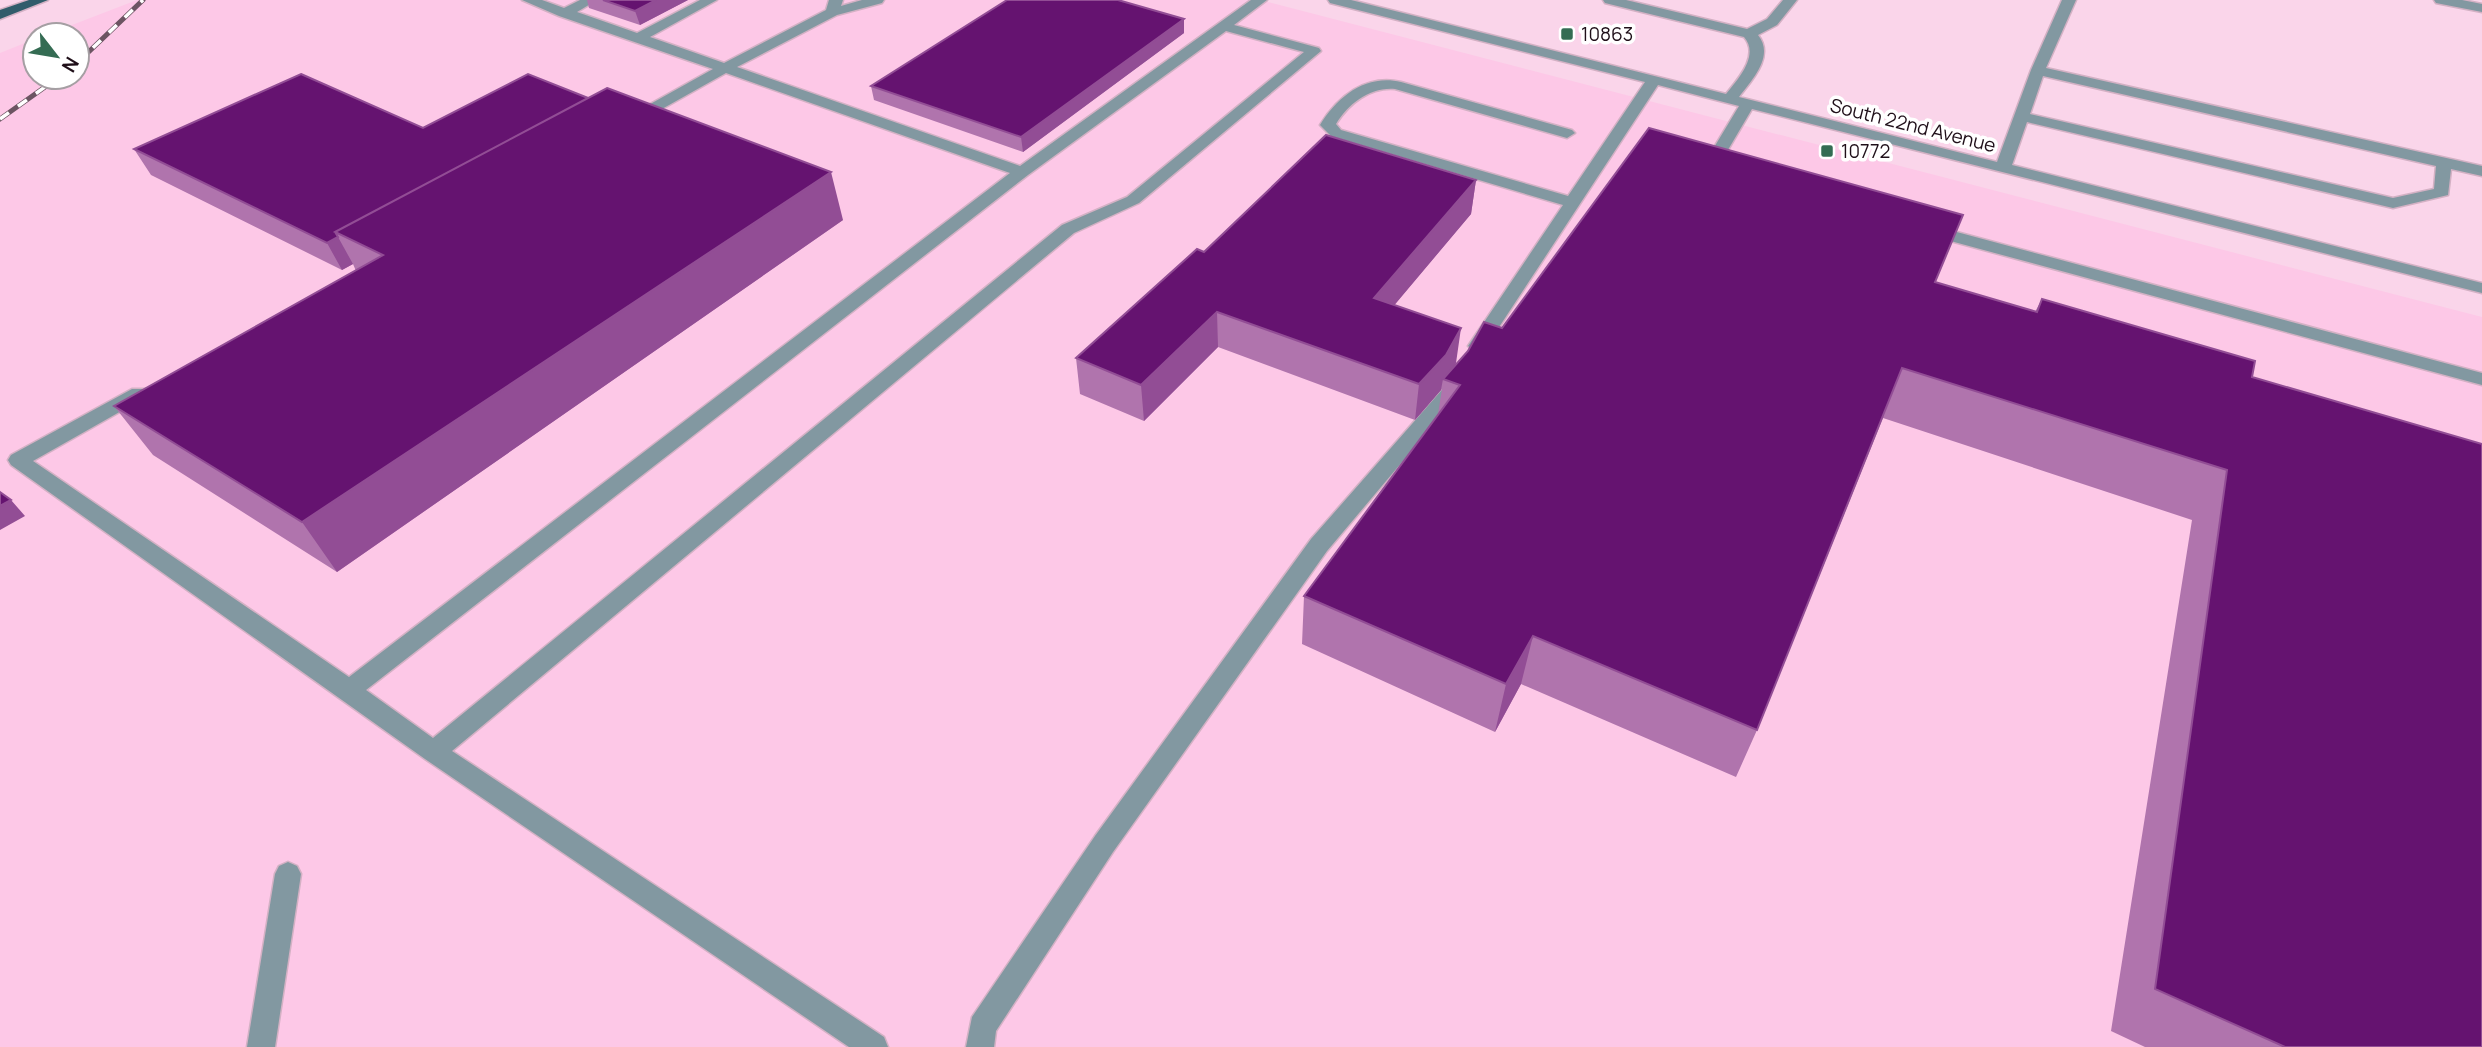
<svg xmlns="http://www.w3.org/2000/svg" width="2482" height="1047" viewBox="0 0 2482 1047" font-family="Manrope,sans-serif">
	<rect width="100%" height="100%" fill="#fad5ea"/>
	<path fill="#fdc8e7" d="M137,0H1260L2482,317V1047H0V53L35,39V77H77V35H46Z"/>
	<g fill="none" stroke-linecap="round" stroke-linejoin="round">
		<g stroke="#d3b1c4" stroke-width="3">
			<path id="minor" d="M522,0H542L564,8L580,0H597L577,12L637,33L700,0H717L650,37L724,63L826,10L829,0H843L841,6L862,0H884L882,3L837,15L737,67L1020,166L1251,0H1267L1234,25L1319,48L1321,51L1139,203L1074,233L452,751L884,1037L888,1047H849L425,759L11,465L8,460L11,455L132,389H146L149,393L146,397L33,461L349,677L1010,173L726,73L637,123H627L624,120L627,117L713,69L559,16ZM1226,31L1304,52L1127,197L1062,225L433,738L366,690L1028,175Z
				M1328,0H1351L1726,94C1738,79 1760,55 1744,37L1605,3L1603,0H1626L1747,29L1767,19L1783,0H1797L1777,25L1758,35C1775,56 1752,80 1739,97L1997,162L2031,70L2062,0H2076L2046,68L2482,166V176L2451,169L2448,195L2393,208L2027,122L2012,165L2482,283V293L1752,109L1715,172H1703L1701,169L1739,106L1658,85L1484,350L1477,352L1468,346L1563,205L1331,136L1320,125C1338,96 1366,74 1401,82L1572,130L1575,133L1567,138L1395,89C1370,87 1349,103 1336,124L1341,130L1568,196L1645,82L1330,3ZM2043,76L2436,166L2434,189L2393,198L2030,114Z
				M2434,0H2462L2482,4V12L2436,3Z
				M1927,224L2482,373V385L1921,233L1919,229Z
				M1455,381L1462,383L1465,387L1462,391L1327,551L1113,852L996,1031L994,1047H966L972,1017L1095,836L1311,539L1448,383Z
				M288,862L297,866L301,874L275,1047H247L275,874L279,866Z"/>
		</g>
		<g stroke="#d3b1c4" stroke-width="3">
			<path id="major" d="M29,0H48L0,19V10Z"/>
		</g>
		<use href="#minor" fill="#8298a1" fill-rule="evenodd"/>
		<use href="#major" fill="#315c6b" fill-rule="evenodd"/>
		<g stroke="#6c5462" stroke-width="5">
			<path id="rail" d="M77,63L143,0
				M0,119L59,77"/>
		</g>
		<use href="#rail" stroke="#fff" stroke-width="3.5" stroke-dasharray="11" stroke-linecap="butt"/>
	</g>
	<path fill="#b074ad" d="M587,0H688L640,25L589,8Z
		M1184,19V33L1023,152L874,100L871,86Z
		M423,128L843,220L337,572L153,455L114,406L356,271L353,264L342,270L151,175L134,149Z
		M1476,180L1471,214L1394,305L1456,363L1454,367L1502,328L1935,282L2035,312L2042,299L2252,377L2482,1047H2145L2111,1031L2192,520L1883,418L1757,730L1736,777L1521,684L1495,732L1302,644L1304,596L1438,414L1442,389L1415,420L1218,347L1144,421L1080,394L1076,358Z"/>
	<path fill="#924d95" d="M656,0H688L640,25L635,11Z
		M1184,19V33L1023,152L1021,137Z
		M831,172L843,220L337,572L302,522Z
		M1476,180L1471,214L1371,333L1374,298Z
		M338,237L353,264L342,270L327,243Z
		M1217,312L1218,347L1144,421L1141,385Z
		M1461,328L1456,363L1447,380L1443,379L1441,390L1415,420L1419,384Z
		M11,500L25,516L0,530V506Z
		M1533,636L1521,684L1495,732L1506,684Z"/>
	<path fill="#651370" stroke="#924d95" stroke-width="2" d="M603,0H656L635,11Z
		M1007,0H1118L1184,19L1021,137L871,86Z
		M301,74L423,128L528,74L588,98L335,232L338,237L327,243L134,149Z
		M607,88L831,172L302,522L114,406L383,255L335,232Z
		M1649,128L1963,215L1935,282L2037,312L2042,299L2255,361L2252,377L2482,444V1047H2285L2155,989L2227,470L1902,368L1757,730L1533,636L1506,684L1304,596L1460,385L1443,379L1468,351L1484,322L1502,328Z
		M1326,135L1476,180L1374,298L1461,328L1446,355L1419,384L1217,312L1141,385L1076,358L1197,249L1204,252Z
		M0,492L11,500L0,506Z"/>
	<g fill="#346c53" stroke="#fff" stroke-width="2.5">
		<rect x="1560" y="27" width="14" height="14" rx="3.5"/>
		<rect x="1820" y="144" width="14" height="14" rx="3.5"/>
	</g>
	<g text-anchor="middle" stroke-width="7" stroke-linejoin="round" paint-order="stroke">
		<g font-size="19" fill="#1f0f19" stroke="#fff" text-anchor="start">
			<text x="1581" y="41">10863</text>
			<text x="1841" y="158">10772</text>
		</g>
		<g font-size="19" fill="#1f0f19" stroke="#fff">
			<text transform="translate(1913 125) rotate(14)" y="7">South 22nd Avenue</text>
		</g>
	</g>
	<g transform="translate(56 56) rotate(121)"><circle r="33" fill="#ffffff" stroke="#a59fa3" stroke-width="2"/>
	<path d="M0-5L12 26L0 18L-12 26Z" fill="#346c53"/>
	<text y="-10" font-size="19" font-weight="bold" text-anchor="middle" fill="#1f0f19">N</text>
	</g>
</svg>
